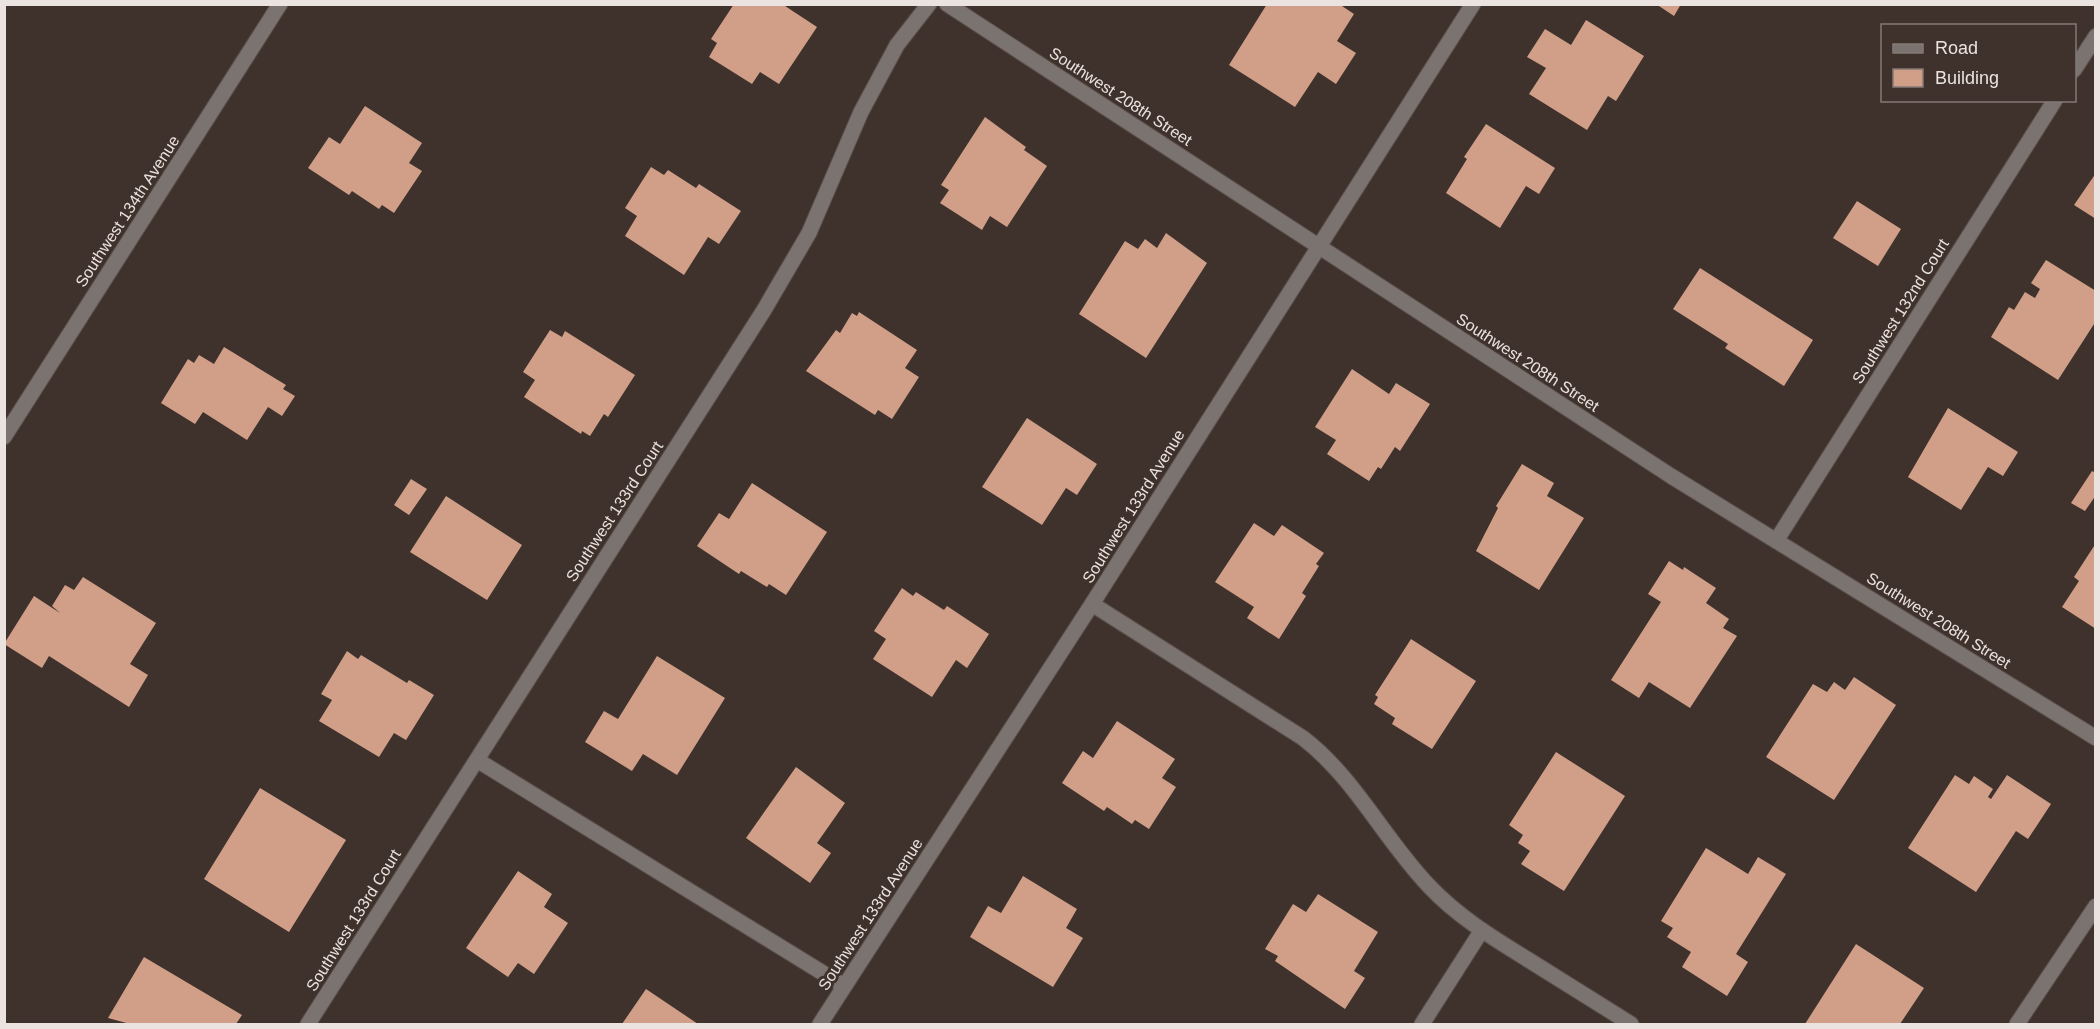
<svg xmlns="http://www.w3.org/2000/svg" width="2100" height="1029" viewBox="0 0 2100 1029" font-family="Arial,sans-serif">
	<rect width="100%" height="100%" fill="#3f322d"/>
	<path fill="#d19f88" d="M734,4H782L817,27L779,84L760,72L752,84L709,57L717,43L711,39Z
		M1267,4H1339L1354,14L1337,41L1356,53L1336,84L1318,72L1295,107L1229,65Z
		M1656,4H1681L1674,16Z
		M1586,20L1644,56L1616,101L1608,96L1587,130L1529,94L1546,68L1527,57L1545,29L1571,45Z
		M365,106L422,143L409,163L422,171L394,213L382,205L379,209L352,191L349,195L308,168L329,137L340,144Z
		M985,117L1026,147L1024,150L1047,166L1007,227L990,216L982,230L940,203L949,190L941,185Z
		M1486,124L1555,168L1539,194L1526,186L1500,228L1446,193L1467,159L1464,157Z
		M651,167L664,175L668,170L696,188L699,184L741,211L719,244L708,237L684,275L625,236L637,216L625,208Z
		M2096,173V219L2074,205Z
		M1857,201L1901,229L1878,266L1833,238Z
		M1166,233L1207,263L1146,358L1079,314L1125,241L1138,249L1145,239L1157,248Z
		M2046,260L2096,291V321L2058,380L1991,337L2009,307L2014,310L2025,292L2035,298L2040,289L2031,283Z
		M1700,268L1813,340L1784,386L1725,348L1728,344L1673,309Z
		M859,312L917,350L905,368L919,377L892,419L878,410L875,415L806,371L836,330L840,333L852,313L857,316Z
		M550,330L562,337L565,331L635,375L608,417L604,414L590,436L582,431L581,434L524,397L535,380L523,372Z
		M224,347L286,385L283,389L295,396L282,416L268,407L247,440L203,412L195,424L161,403L188,359L194,363L199,355L214,364Z
		M1352,369L1389,394L1396,383L1430,404L1400,451L1395,447L1381,469L1378,467L1369,481L1327,454L1336,440L1315,427Z
		M1948,408L2018,452L2003,476L1988,467L1961,510L1908,477Z
		M1027,418L1097,464L1077,495L1066,488L1042,525L982,487Z
		M1522,464L1554,483L1547,496L1584,518L1539,590L1476,551L1498,508L1496,506Z
		M2092,471L2096,473V495L2085,511L2071,503Z
		M411,479L427,489L409,515L394,505Z
		M752,483L827,532L786,595L769,584L767,587L741,571L739,574L697,546L719,513L729,519Z
		M446,496L522,545L487,600L410,552Z
		M1254,523L1274,536L1282,525L1324,553L1316,564L1319,566L1302,593L1306,596L1279,639L1247,618L1254,607L1215,582Z
		M2096,543V629L2062,607L2079,581L2074,577Z
		M1669,561L1683,570L1684,567L1716,588L1706,603L1729,619L1723,628L1737,636L1690,708L1649,682L1639,698L1611,680L1661,602L1648,594Z
		M83,577L156,623L130,664L148,675L129,707L49,656L42,668L4,644L34,596L60,613L52,606L65,585L74,590Z
		M902,588L913,596L916,592L944,610L947,606L989,634L967,668L956,660L932,697L873,659L886,639L874,631Z
		M1411,639L1476,681L1432,749L1392,724L1395,718L1374,704L1378,697L1375,695Z
		M347,651L358,659L361,655L407,683L409,680L434,695L406,740L394,733L379,757L319,721L332,700L321,694Z
		M657,656L725,698L677,775L643,754L632,771L585,742L604,711L618,719Z
		M1854,677L1896,705L1834,800L1766,757L1813,684L1827,692L1834,682L1845,690Z
		M1117,721L1175,759L1162,778L1176,787L1149,829L1135,820L1132,824L1107,807L1104,811L1062,783L1083,751L1093,758Z
		M1556,752L1625,796L1564,891L1521,864L1530,851L1518,843L1523,835L1509,825Z
		M796,767L845,803L817,843L831,853L810,883L746,838Z
		M1955,775L1969,784L1974,776L1993,789L1988,797L1991,799L2007,775L2051,804L2028,839L2016,831L1976,892L1908,848Z
		M260,788L346,840L289,932L204,879Z
		M1706,848L1748,874L1758,857L1786,874L1736,954L1748,962L1727,996L1682,967L1691,952L1667,937L1673,928L1661,921Z
		M518,871L552,894L544,907L568,923L534,974L518,963L508,977L466,948Z
		M1023,876L1077,909L1066,928L1083,938L1053,987L970,937L988,906L1001,913Z
		M1318,894L1378,932L1354,971L1365,978L1345,1009L1275,961L1278,956L1265,949L1293,904L1306,912Z
		M1856,944L1924,988L1900,1024H1805Z
		M144,957L242,1015L236,1024H130L108,1018Z
		M646,989L698,1024H622Z"/>
	<g fill="none" stroke-linecap="round" stroke-linejoin="round">
		<g stroke="#5b4e49" stroke-width="17">
			<path id="minor" d="M947,4L1671,476L2096,738
				M2074,70L2096,36
				M4,437L280,4
				M1776,541L2055,100
				M1092,604L1303,738C1355,778 1384,839 1429,886C1457,916 1493,938 1527,959C1562,981 1597,1003 1631,1024
				M477,760L844,986
				M308,1024L764,310L809,233L861,112L897,45L929,4
				M820,1024L1092,604L1473,4
				M1422,1024L1482,930
				M2017,1024L2096,906"/>
		</g>
		<use href="#minor" stroke="#7a7370" stroke-width="15"/>
	</g>
	<g text-anchor="middle" stroke-width="6" stroke-linejoin="round" paint-order="stroke">
		<g font-size="16" fill="#ebe3df" stroke="#3f322d">
			<text transform="translate(1121 96) rotate(33)" y="6">Southwest 208th Street</text>
			<text transform="translate(127 211) rotate(-57)" y="6">Southwest 134th Avenue</text>
			<text transform="translate(1900 311) rotate(-58)" y="6">Southwest 132nd Court</text>
			<text transform="translate(1528 362) rotate(33)" y="6">Southwest 208th Street</text>
			<text transform="translate(1133 506) rotate(-58)" y="6">Southwest 133rd Avenue</text>
			<text transform="translate(614 511) rotate(-57)" y="6">Southwest 133rd Court</text>
			<text transform="translate(1939 620) rotate(32)" y="6">Southwest 208th Street</text>
			<text transform="translate(870 914) rotate(-57)" y="6">Southwest 133rd Avenue</text>
			<text transform="translate(353 920) rotate(-58)" y="6">Southwest 133rd Court</text>
		</g>
	</g>
	<rect width="2100" height="1029" fill="none" stroke="#ebe3df" stroke-width="12"/>
	<rect x="1881" y="24" width="195" height="78" fill="#3f322d" stroke="#847974" stroke-width="1.5"/>
	<rect x="1893" y="44" width="30" height="9" fill="#7a7370" stroke="#847974" stroke-width="1.5"/>
	<text x="1935" y="54" font-size="18" fill="#ebe3df">Road</text>
	<rect x="1893" y="69" width="30" height="18" fill="#d19f88" stroke="#847974" stroke-width="1.5"/>
	<text x="1935" y="84" font-size="18" fill="#ebe3df">Building</text>
</svg>
